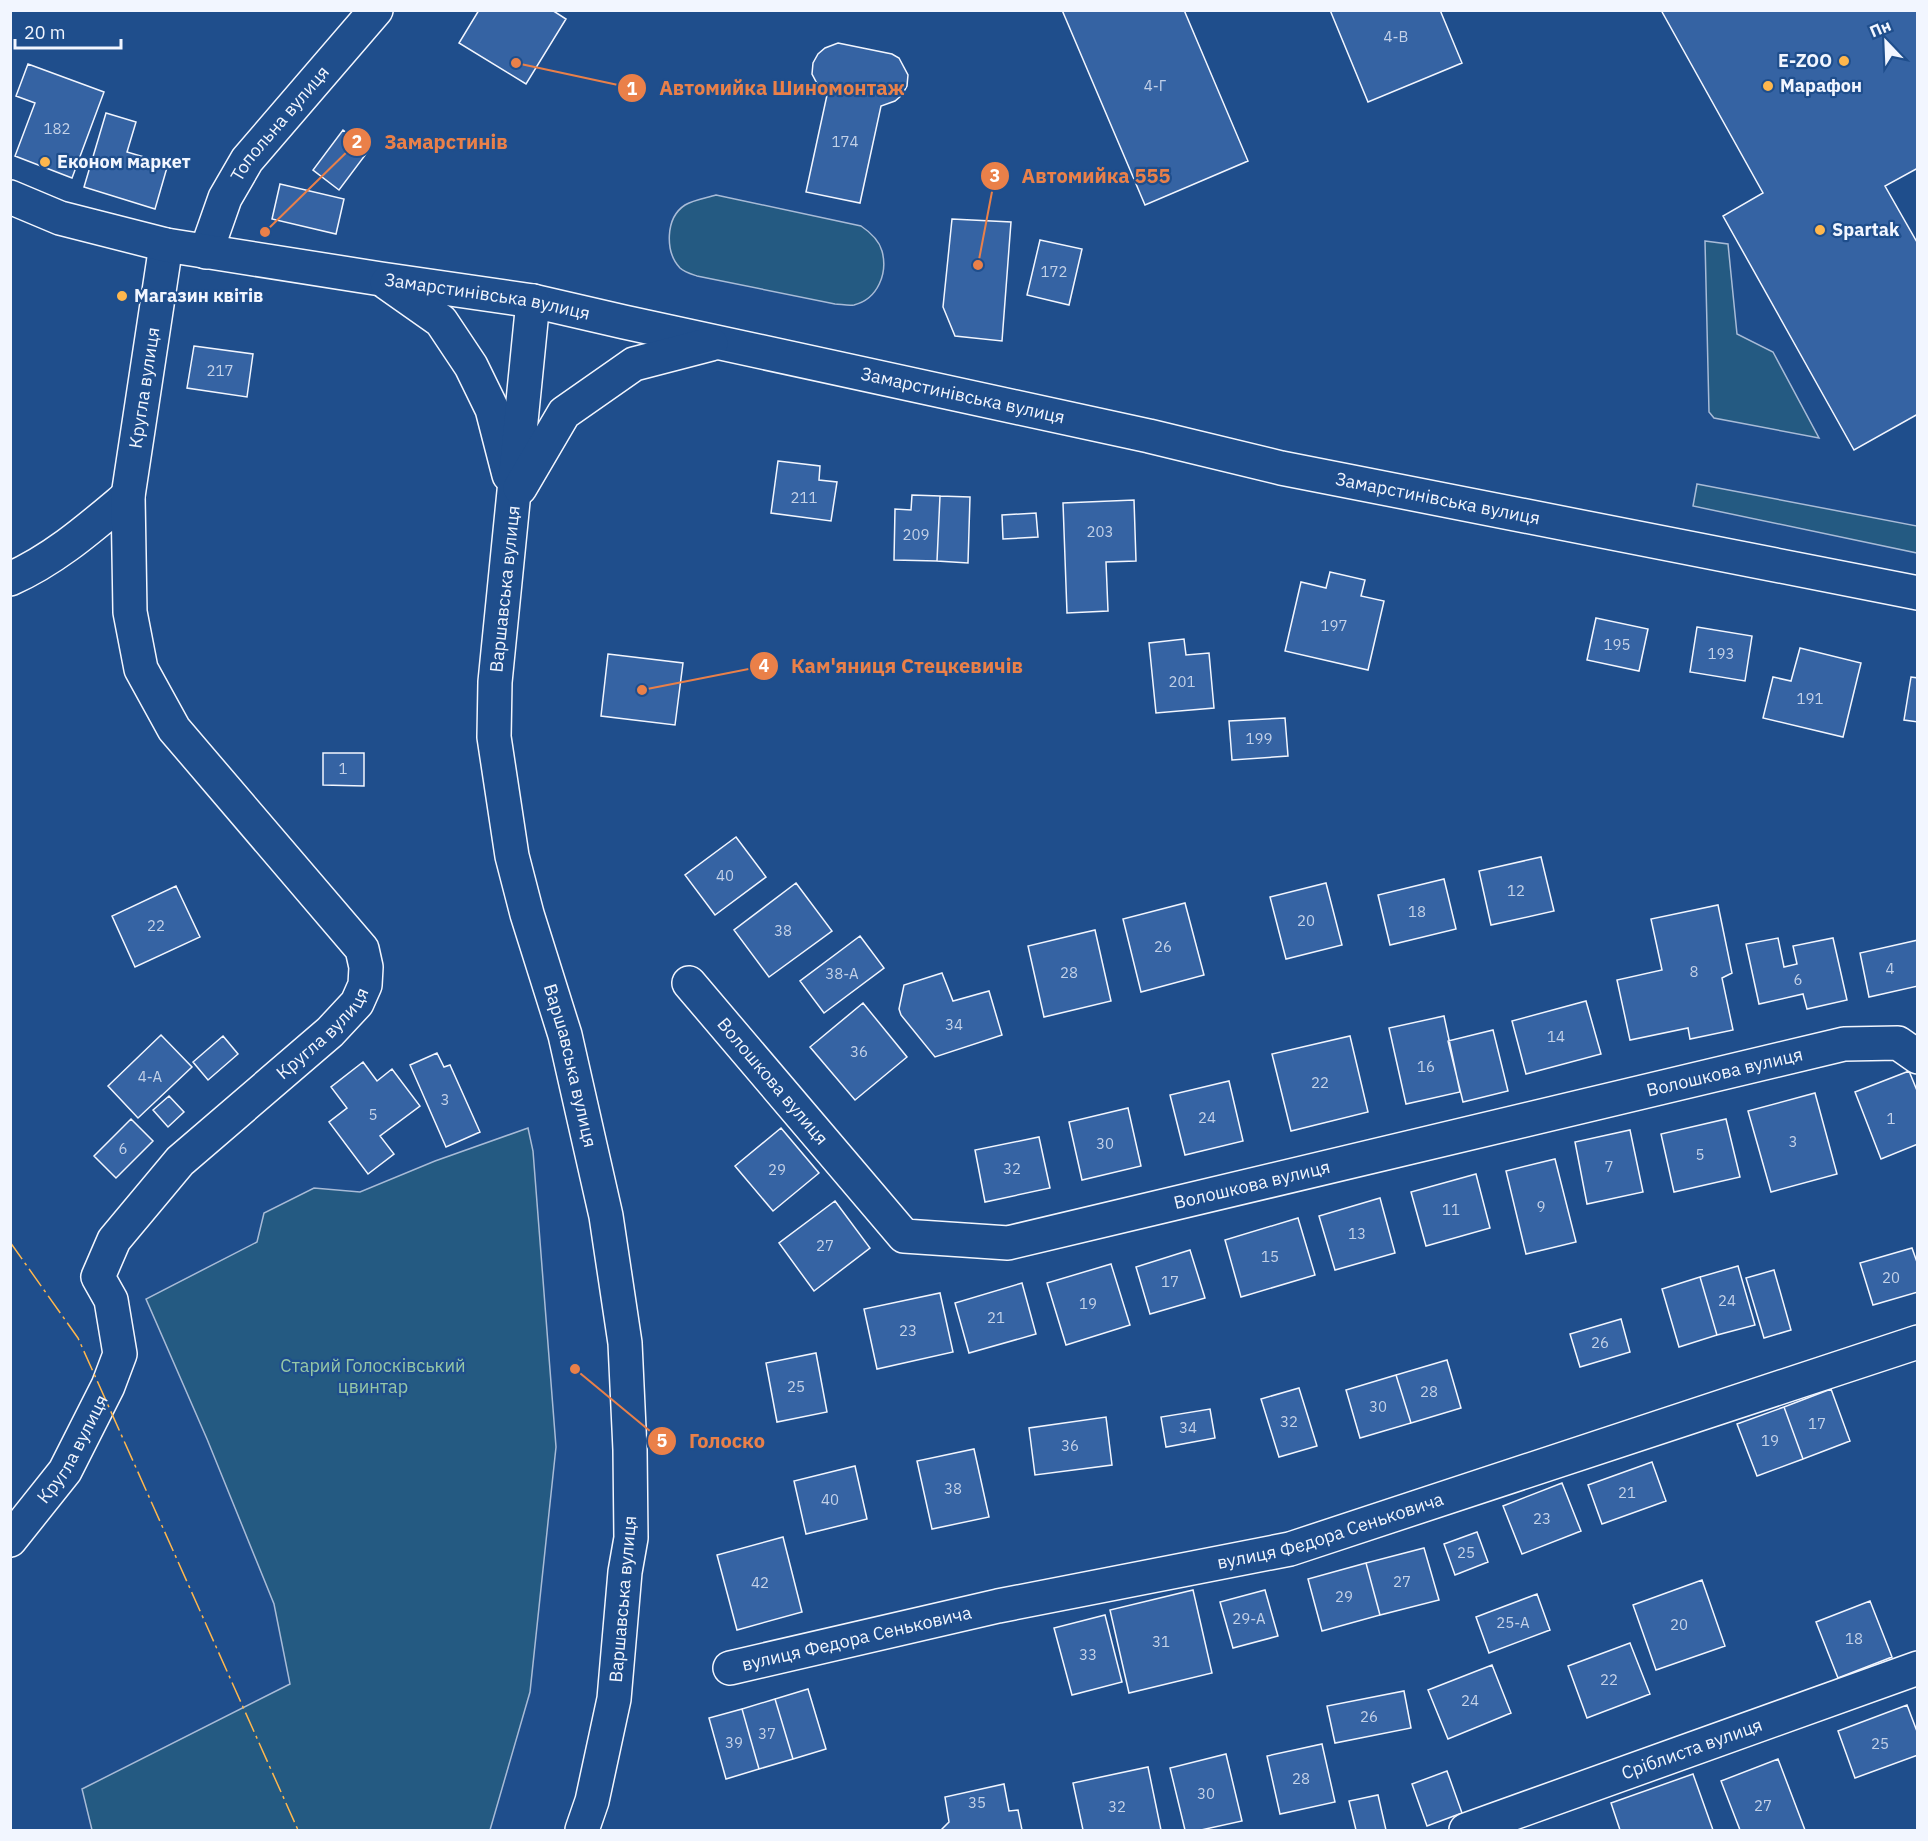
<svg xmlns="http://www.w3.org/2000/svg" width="1928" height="1841" viewBox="0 0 1928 1841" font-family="'IBM Plex Sans',sans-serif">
	<rect width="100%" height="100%" fill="#1f4e8c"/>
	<path fill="#245a82" stroke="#a8bbd7" stroke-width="1.5" d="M716,195L861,226C870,232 879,240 882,251C888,273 878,299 854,305C848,306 840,304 835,304L697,276C691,274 684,272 680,268C665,252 665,218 685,205C693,200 706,198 716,195Z
		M1705,241L1728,244L1737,334L1773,352L1819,438L1714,418L1709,412Z
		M1697,484L1917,526V553L1693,506Z
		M528,1128L533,1151L556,1447L530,1692L490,1830H92L82,1789L290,1684L274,1604L207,1439L146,1299L257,1242L264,1213L314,1188L360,1192L435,1161Z"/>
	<path fill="#3563a3" stroke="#f2f6ff" stroke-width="1.5" d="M479,10H552L566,19L526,84L459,43Z
		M1062,10H1184L1248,161L1145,205Z
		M1330,10H1440L1462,63L1368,102Z
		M1661,10H1918V168L1885,186L1918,244V414L1854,450L1723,216L1763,193Z
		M838,43L892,54L899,58L908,75L907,86L902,95L895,101L881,106L860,203L806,192L827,95L821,91L812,74L813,63L818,54L825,48Z
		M28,64L104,92L72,178L15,156L35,103L16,96Z
		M106,113L136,122L127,152L168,164L155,209L84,187Z
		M343,130L369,150L339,190L313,170Z
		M280,184L344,199L336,234L272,219Z
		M952,219L1011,222L1002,341L955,336L943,307Z
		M1040,240L1082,249L1069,305L1027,295Z
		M194,346L253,354L247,397L187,388Z
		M778,461L820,466L819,480L837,482L831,521L771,513Z
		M912,495L940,496L937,561L894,560L895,509L911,510Z
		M940,496L970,497L968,563L937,561Z
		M1134,500L1136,561L1106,562L1108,611L1067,613L1063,503Z
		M1036,513L1038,537L1003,539L1002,515Z
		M1330,572L1365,580L1361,596L1384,601L1368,670L1285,651L1301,582L1326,588Z
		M1596,618L1648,629L1639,671L1587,660Z
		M1697,627L1752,636L1745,681L1690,672Z
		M1184,639L1186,655L1209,653L1214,708L1156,713L1149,643Z
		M1800,648L1861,663L1843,737L1763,718L1773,677L1791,681Z
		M608,654L683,663L675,725L601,716Z
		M1911,677L1918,678V722L1904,720Z
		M1285,718L1288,756L1232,760L1229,721Z
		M323,753H364V786L323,785Z
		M736,837L766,877L715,915L685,875Z
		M1541,857L1554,911L1491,925L1479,871Z
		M1444,879L1456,929L1390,945L1378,895Z
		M796,883L832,931L769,977L734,930Z
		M1326,883L1342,945L1286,959L1270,897Z
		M176,886L200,937L135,967L112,916Z
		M1185,903L1204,975L1141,992L1123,919Z
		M1718,905L1732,973L1722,978L1733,1030L1690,1039L1688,1028L1630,1040L1617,980L1662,970L1651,919Z
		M1095,930L1111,1001L1044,1017L1028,946Z
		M860,936L884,968L824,1013L800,981Z
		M1778,938L1784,967L1797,964L1793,946L1833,938L1847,1000L1807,1009L1803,994L1759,1004L1746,944Z
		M1918,940V986L1869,997L1860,953Z
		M942,973L953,1001L989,991L1002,1035L935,1057L901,1015L899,1009L904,985Z
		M1586,1001L1601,1054L1526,1074L1512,1021Z
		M863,1003L907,1057L855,1100L810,1047Z
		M1444,1016L1460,1092L1406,1104L1389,1028Z
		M1493,1030L1508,1091L1463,1102L1448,1041Z
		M161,1035L192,1067L138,1118L108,1086Z
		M223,1036L238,1054L208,1080L193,1062Z
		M1350,1036L1368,1112L1291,1131L1272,1054Z
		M437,1053L444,1067L450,1065L480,1132L446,1147L410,1065Z
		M363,1062L377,1081L392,1069L420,1106L380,1136L394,1154L368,1174L329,1122L347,1108L331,1087Z
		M1909,1071L1918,1093V1144L1881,1159L1855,1092Z
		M1229,1081L1243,1141L1185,1155L1170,1095Z
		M1815,1093L1837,1174L1771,1192L1748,1111Z
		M169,1096L184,1112L168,1127L153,1110Z
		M1128,1108L1141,1166L1082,1180L1069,1122Z
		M131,1119L153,1141L116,1178L94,1156Z
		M1726,1119L1740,1177L1674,1192L1661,1134Z
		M781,1128L819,1173L773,1211L735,1166Z
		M1630,1130L1643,1192L1587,1204L1575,1142Z
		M1039,1137L1050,1188L985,1202L975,1150Z
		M1555,1159L1576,1242L1526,1254L1506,1171Z
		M1476,1174L1490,1228L1426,1246L1411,1192Z
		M1380,1198L1395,1253L1335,1270L1319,1216Z
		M835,1201L870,1248L814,1291L779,1243Z
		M1298,1218L1315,1275L1241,1297L1225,1240Z
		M1912,1248L1918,1265V1292L1873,1305L1860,1263Z
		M1190,1250L1205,1298L1150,1314L1136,1267Z
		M1111,1264L1130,1325L1066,1345L1047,1283Z
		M1738,1266L1755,1325L1717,1335L1700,1277Z
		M1774,1270L1791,1330L1764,1338L1746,1278Z
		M1700,1277L1717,1335L1679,1347L1662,1289Z
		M1022,1283L1036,1334L969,1353L955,1303Z
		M940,1293L953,1352L877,1369L864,1309Z
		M1621,1319L1630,1352L1580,1367L1570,1334Z
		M816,1353L827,1412L777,1422L766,1363Z
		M1447,1360L1461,1408L1411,1423L1396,1375Z
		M1396,1375L1411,1423L1360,1438L1346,1390Z
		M1299,1388L1317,1446L1279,1457L1261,1399Z
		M1831,1389L1850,1441L1803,1459L1784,1407Z
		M1784,1407L1803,1459L1757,1476L1737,1424Z
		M1210,1409L1215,1438L1166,1447L1161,1417Z
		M1106,1417L1112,1465L1035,1475L1029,1428Z
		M974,1449L989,1517L932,1529L917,1461Z
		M1652,1462L1666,1501L1602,1524L1588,1485Z
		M855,1466L867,1519L806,1534L794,1481Z
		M1562,1483L1581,1531L1522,1554L1503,1506Z
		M1477,1532L1488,1562L1455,1575L1444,1544Z
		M783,1537L802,1612L737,1630L717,1555Z
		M1424,1548L1439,1600L1380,1615L1366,1563Z
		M1366,1563L1380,1615L1322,1631L1308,1579Z
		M1702,1580L1725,1646L1656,1670L1633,1605Z
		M1193,1590L1212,1673L1129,1693L1110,1610Z
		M1265,1590L1278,1636L1233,1648L1220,1602Z
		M1537,1594L1550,1630L1489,1653L1476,1617Z
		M1870,1601L1892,1657L1838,1678L1816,1622Z
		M1105,1615L1122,1682L1072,1695L1054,1628Z
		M1630,1643L1650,1694L1587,1718L1568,1666Z
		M1492,1665L1511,1713L1448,1739L1428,1690Z
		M808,1689L826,1749L793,1759L775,1699Z
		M1404,1691L1411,1728L1335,1743L1327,1706Z
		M775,1699L793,1759L759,1769L742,1709Z
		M1907,1705L1918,1734V1755L1855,1778L1838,1731Z
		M742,1709L759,1769L726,1779L709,1718Z
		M1322,1744L1335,1802L1280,1814L1267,1756Z
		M1226,1754L1242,1821L1201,1830H1185L1170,1768Z
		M1778,1759L1805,1830H1740L1721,1781Z
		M1148,1767L1161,1830H1083L1073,1783Z
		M1447,1771L1462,1813L1427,1826L1412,1784Z
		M1693,1774L1713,1830H1620L1611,1803Z
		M1004,1784L1009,1811L1018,1810L1022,1830H941L949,1822L945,1797Z
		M1378,1795L1386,1830H1356L1349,1801Z"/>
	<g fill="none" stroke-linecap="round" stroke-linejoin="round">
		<g stroke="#f2f6ff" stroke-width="36">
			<g id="minor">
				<path id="s1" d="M206,252L225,198L247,160L376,10"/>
				<path d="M10,579C55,559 91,527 128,496"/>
				<path id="s2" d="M689,983L904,1236L1008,1243L1844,1044L1898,1043L1918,1057"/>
				<path id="s3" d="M10,1540L65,1471L108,1386L120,1354L111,1300L98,1277L114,1240L180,1161L330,1032L357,1003L365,985L366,967L362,949L174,729L141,669L130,612L128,496L166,245"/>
				<path id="s4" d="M730,1668L998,1606L1290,1549L1918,1342"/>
				<path id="s5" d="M1466,1830L1918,1668"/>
			</g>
		</g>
		<g stroke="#f2f6ff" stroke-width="36">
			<g id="major">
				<path id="s6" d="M10,197L60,218L166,245L381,279L533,301L624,322L1149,436L1281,468L1918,593"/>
				<path d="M387,283L441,321L471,366L492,409L509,475"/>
				<path id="s7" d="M533,301L495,682L494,737L512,856L527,914L565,1035L606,1216L625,1343L630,1450L631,1538L625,1572L614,1699L592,1801L582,1830"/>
				<path d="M520,488L564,413L634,364L711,344"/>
			</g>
		</g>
		<use href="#minor" stroke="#1f4e8c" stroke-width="33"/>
		<use href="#major" stroke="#1f4e8c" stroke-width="33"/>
		<path stroke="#ffb74d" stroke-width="1.5" stroke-dasharray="21 4.5 3 4.5" stroke-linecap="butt" d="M10,1242L78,1338L298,1830"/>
	</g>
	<g fill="#ffb74d" stroke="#1f4e8c" stroke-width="2">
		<circle cx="1844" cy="61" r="6"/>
		<circle cx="1768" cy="86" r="6"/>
		<circle cx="45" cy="162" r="6"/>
		<circle cx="1820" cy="230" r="6"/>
		<circle cx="122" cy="296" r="6"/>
	</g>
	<g text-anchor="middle" stroke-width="4.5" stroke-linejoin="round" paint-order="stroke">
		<g font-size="15" fill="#c3d1e8">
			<text x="1396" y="42">4-В</text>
			<text x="1155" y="91">4-Г</text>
			<text x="57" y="134">182</text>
			<text x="845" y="147">174</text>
			<text x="1054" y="277">172</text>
			<text x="220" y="376">217</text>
			<text x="804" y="503">211</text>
			<text x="1100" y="537">203</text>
			<text x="916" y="540">209</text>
			<text x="1334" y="631">197</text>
			<text x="1617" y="650">195</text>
			<text x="1721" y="659">193</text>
			<text x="1182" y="687">201</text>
			<text x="1810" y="704">191</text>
			<text x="1259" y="744">199</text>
			<text x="343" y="774">1</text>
			<text x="725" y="881">40</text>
			<text x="1516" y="896">12</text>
			<text x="1417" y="917">18</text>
			<text x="1306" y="926">20</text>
			<text x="156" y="931">22</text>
			<text x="783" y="936">38</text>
			<text x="1163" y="952">26</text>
			<text x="1890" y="974">4</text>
			<text x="1694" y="977">8</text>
			<text x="1069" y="978">28</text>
			<text x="842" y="979">38-А</text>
			<text x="1798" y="985">6</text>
			<text x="954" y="1030">34</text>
			<text x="1556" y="1042">14</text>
			<text x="859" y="1057">36</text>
			<text x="1426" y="1072">16</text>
			<text x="150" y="1082">4-А</text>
			<text x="1320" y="1088">22</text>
			<text x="445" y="1105">3</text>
			<text x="373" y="1120">5</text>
			<text x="1207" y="1123">24</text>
			<text x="1891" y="1124">1</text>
			<text x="1793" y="1147">3</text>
			<text x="1105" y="1149">30</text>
			<text x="123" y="1154">6</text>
			<text x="1700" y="1160">5</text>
			<text x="1609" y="1172">7</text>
			<text x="1012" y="1174">32</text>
			<text x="777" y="1175">29</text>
			<text x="1541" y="1212">9</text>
			<text x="1451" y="1215">11</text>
			<text x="1357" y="1239">13</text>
			<text x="825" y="1251">27</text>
			<text x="1270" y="1262">15</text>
			<text x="1891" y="1283">20</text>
			<text x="1170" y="1287">17</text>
			<text x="1727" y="1306">24</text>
			<text x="1088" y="1309">19</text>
			<text x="996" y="1323">21</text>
			<text x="908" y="1336">23</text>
			<text x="1600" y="1348">26</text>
			<text x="796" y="1392">25</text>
			<text x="1429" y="1397">28</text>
			<text x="1378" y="1412">30</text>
			<text x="1289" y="1427">32</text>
			<text x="1817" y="1429">17</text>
			<text x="1188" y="1433">34</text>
			<text x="1770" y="1446">19</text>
			<text x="1070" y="1451">36</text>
			<text x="953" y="1494">38</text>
			<text x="1627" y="1498">21</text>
			<text x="830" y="1505">40</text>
			<text x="1542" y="1524">23</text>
			<text x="1466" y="1558">25</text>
			<text x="1402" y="1587">27</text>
			<text x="760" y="1588">42</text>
			<text x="1344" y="1602">29</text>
			<text x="1249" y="1624">29-А</text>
			<text x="1513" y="1628">25-А</text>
			<text x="1679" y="1630">20</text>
			<text x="1854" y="1644">18</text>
			<text x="1161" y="1647">31</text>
			<text x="1088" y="1660">33</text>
			<text x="1609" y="1685">22</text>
			<text x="1470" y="1706">24</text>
			<text x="1369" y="1722">26</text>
			<text x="767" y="1739">37</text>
			<text x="734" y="1748">39</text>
			<text x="1880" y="1749">25</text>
			<text x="1301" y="1784">28</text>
			<text x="1206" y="1799">30</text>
			<text x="977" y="1808">35</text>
			<text x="1763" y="1811">27</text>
			<text x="1117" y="1812">32</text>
		</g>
		<g font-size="18" font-weight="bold" fill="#f2f6ff" stroke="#1f4e8c" text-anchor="start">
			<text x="1832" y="67" text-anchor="end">E-ZOO</text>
			<text x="1780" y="92">Марафон</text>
			<text x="57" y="168">Економ маркет</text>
			<text x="1832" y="236">Spartak</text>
			<text x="134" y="302">Магазин квітів</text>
		</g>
		<g font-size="18" fill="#f2f6ff" stroke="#1f4e8c">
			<text dy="6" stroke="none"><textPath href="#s1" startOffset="150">Топольна вулиця</textPath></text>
			<text dy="6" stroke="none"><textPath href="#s6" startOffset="489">Замарстинівська вулиця</textPath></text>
			<text dy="6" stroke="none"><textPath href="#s3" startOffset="1377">Кругла вулиця</textPath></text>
			<text dy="6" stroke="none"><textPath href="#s6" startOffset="975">Замарстинівська вулиця</textPath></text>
			<text dy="6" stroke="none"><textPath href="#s6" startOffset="1461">Замарстинівська вулиця</textPath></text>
			<text transform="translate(505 589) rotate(-84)" y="6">Варшавська вулиця</text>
			<text dy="6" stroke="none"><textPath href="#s3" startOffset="634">Кругла вулиця</textPath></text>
			<text dy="6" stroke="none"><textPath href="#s7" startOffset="776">Варшавська вулиця</textPath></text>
			<text dy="6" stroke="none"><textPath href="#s2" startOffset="1173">Волошкова вулиця</textPath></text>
			<text dy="6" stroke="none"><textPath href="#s2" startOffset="129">Волошкова вулиця</textPath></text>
			<text dy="6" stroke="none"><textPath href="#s2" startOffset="687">Волошкова вулиця</textPath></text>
			<text dy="6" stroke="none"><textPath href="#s3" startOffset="111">Кругла вулиця</textPath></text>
			<text dy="6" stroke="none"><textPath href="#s4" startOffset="616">вулиця Федора Сеньковича</textPath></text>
			<text transform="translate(623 1599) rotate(-85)" y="6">Варшавська вулиця</text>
			<text dy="6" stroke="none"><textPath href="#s4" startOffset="130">вулиця Федора Сеньковича</textPath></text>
			<text dy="6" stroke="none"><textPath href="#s5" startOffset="240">Сріблиста вулиця</textPath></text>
		</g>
		<g font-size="18" fill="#97c8a6" stroke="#1f4e8c">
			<text x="373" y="1372">Старий Голосківський<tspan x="373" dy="21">цвинтар</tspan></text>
		</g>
	</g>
	<path fill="none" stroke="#ea8049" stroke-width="2" d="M516 63L632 88M265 232L357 142M978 265L995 176M642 690L764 666M575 1369L662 1441"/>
	<g fill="#ea8049" stroke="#1f4e8c" stroke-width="2">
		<circle cx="516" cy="63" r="6"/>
		<circle cx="265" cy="232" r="6"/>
		<circle cx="978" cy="265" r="6"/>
		<circle cx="642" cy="690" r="6"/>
		<circle cx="575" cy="1369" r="6"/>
		<circle cx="632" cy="88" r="15"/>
		<circle cx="357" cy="142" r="15"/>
		<circle cx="995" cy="176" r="15"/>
		<circle cx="764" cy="666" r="15"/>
		<circle cx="662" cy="1441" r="15"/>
	</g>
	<g font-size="18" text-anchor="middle" font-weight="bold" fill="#fff">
		<text x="632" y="95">1</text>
		<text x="357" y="148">2</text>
		<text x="995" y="182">3</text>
		<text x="764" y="672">4</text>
		<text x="662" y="1447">5</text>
	</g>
	<g font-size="20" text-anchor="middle" font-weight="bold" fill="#ea8049" stroke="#1f4e8c" stroke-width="4.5" stroke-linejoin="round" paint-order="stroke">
		<text x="782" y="95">Автомийка Шиномонтаж</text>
		<text x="446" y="149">Замарстинів</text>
		<text x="1096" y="183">Автомийка 555</text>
		<text x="907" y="673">Кам'яниця Стецкевичів</text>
		<text x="727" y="1448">Голоско</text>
	</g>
	<rect width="1928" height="1841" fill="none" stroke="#f2f6ff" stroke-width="24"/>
	<g transform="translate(1886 42) rotate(337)" stroke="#1f4e8c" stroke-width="4.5" paint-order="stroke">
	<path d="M0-4.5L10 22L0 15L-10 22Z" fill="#f2f6ff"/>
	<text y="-9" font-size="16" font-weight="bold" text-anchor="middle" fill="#f2f6ff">Пн</text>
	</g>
	<path d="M15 39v9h106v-9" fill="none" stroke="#f2f6ff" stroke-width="3"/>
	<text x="24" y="39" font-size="18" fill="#f2f6ff" stroke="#1f4e8c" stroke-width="4.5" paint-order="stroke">20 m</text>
</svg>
